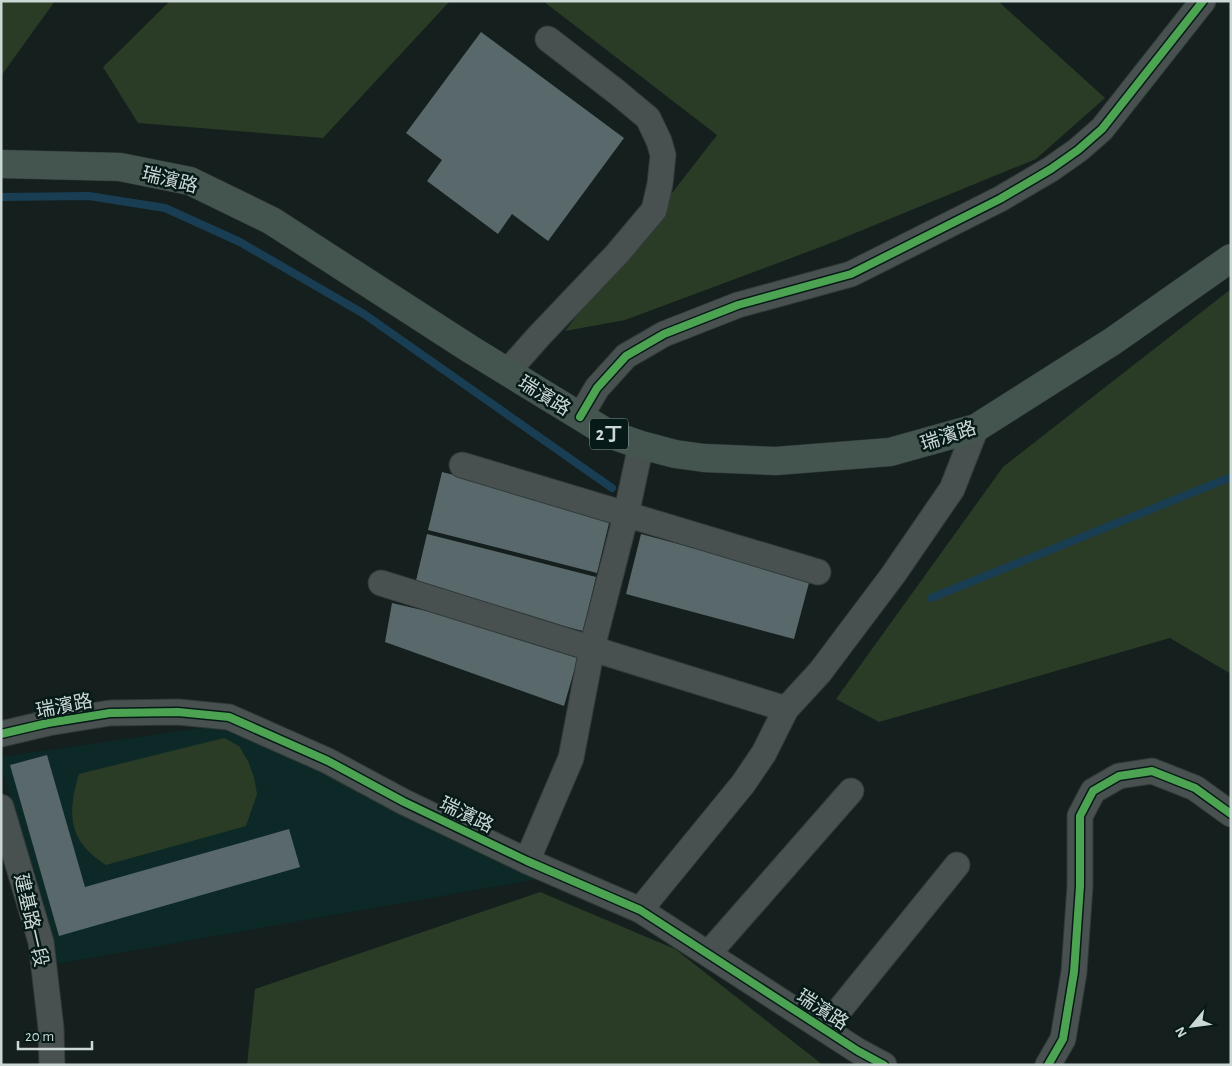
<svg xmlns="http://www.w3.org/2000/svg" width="1232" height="1066" viewBox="0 0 1232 1066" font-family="'Alegreya Sans','Noto Sans TC',sans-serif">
	<rect width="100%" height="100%" fill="#141f1e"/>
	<path fill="#0c2927" d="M221,725L422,819L544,878L56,964L1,765V757Z"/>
	<path fill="#2a3c25" d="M1,1H55L1,76Z
		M170,1H450L323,138L138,123L103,67Z
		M543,1H998L1105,98L1036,159L826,245L625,320L565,331L717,135Z
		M1231,289V674L1170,638L879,722L836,699L1003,467Z
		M224,738L239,746L248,761L254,777L257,794L246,826L106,865C68,841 67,814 79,774Z
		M540,892L675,949L823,1065H247L255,989Z"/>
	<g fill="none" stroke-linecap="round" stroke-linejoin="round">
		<path stroke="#193e54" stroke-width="8" d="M1,197L89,196L165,208L240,242L364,314L612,488
			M931,598L1231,477"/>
	</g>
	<path fill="#59696b" d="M481,32L624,138L548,241L512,214L498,234L427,181L442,160L406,133Z
		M442,472L611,515L597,573L428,530Z
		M427,534L596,577L583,631L414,589Z
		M641,534L810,579L794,639L626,594Z
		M392,603L581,647L564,706L385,642Z
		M47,755L85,887L289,829L300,867L59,936L10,765Z"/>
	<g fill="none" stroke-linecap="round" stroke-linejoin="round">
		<g stroke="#323a39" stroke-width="27">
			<path id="minor" d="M507,372L539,336L617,254L654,210L660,184L663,155L659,141L648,118L618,93L548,39
				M580,417L597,388L626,356L664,334L738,305L851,274L1000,199L1051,169L1078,150L1102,129L1203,1
				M462,465L818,572
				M381,583L786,709
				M1,734L48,723L110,713L178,712L229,717L328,761L404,802L527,861L640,910L858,1051L884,1065
				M1,807L41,942L51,1028L52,1065
				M527,861L571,758L592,648L626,515L641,445
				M640,910L743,784L764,753L786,709L820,672L893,575L952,489L976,428
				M708,954L851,791
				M824,1029L957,865
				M1048,1065L1063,1039L1074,972L1080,886V816L1093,791L1119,776L1152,771L1195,788L1231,814"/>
		</g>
		<g stroke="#323a39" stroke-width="29">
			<path id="major" d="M1,164L120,167L190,181L272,221L470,349L609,434L641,445L675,454L704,458L776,461L890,452L976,428L1113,341L1231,258"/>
		</g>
		<use href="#minor" stroke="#48514f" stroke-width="25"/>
		<use href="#major" stroke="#44544f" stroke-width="28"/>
		<g stroke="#061a18" stroke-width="11">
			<path id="cycleway" d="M580,417L597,388L626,356L664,334L738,305L851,274L1000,199L1051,169L1078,150L1102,129L1203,1
				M1,734L48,723L110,713L178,712L229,717L328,761L404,802L527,861L640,910L858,1051L884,1065
				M1048,1065L1063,1039L1074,972L1080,886V816L1093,791L1119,776L1152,771L1195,788L1231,814"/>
		</g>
		<use href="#cycleway" stroke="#4ca352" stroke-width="8"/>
	</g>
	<g text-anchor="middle" stroke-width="5" stroke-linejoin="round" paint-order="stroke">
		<rect fill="#061a18" stroke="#919f9d" stroke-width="1" x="590" y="418.5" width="38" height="31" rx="4"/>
		<g font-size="18" font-weight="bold" fill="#ccd8d6">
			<text x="609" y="440">2丁</text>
		</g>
		<g font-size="19" fill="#ccd8d6" stroke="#061a18">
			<text transform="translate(170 179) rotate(14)" y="7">瑞濱路</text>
			<text transform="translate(545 395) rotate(32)" y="7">瑞濱路</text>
			<text transform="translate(948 435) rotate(-18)" y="7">瑞濱路</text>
			<text transform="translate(64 705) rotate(-11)" y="7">瑞濱路</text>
			<text transform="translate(467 814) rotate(26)" y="7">瑞濱路</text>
			<text transform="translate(32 920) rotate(77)" y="7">建基路一段</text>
			<text transform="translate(823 1009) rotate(33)" y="7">瑞濱路</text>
		</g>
	</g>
	<rect width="1232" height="1066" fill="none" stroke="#ccd8d6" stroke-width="5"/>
	<g transform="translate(1192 1026) rotate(241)" stroke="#061a18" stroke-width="4" paint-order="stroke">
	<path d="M0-4L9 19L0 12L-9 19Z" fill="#ccd8d6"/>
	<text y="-8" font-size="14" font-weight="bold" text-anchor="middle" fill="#ccd8d6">N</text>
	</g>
	<path d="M18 1041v8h74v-8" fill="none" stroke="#ccd8d6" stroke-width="2.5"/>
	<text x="25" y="1041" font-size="15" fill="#ccd8d6" stroke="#061a18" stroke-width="4" paint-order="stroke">20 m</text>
</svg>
